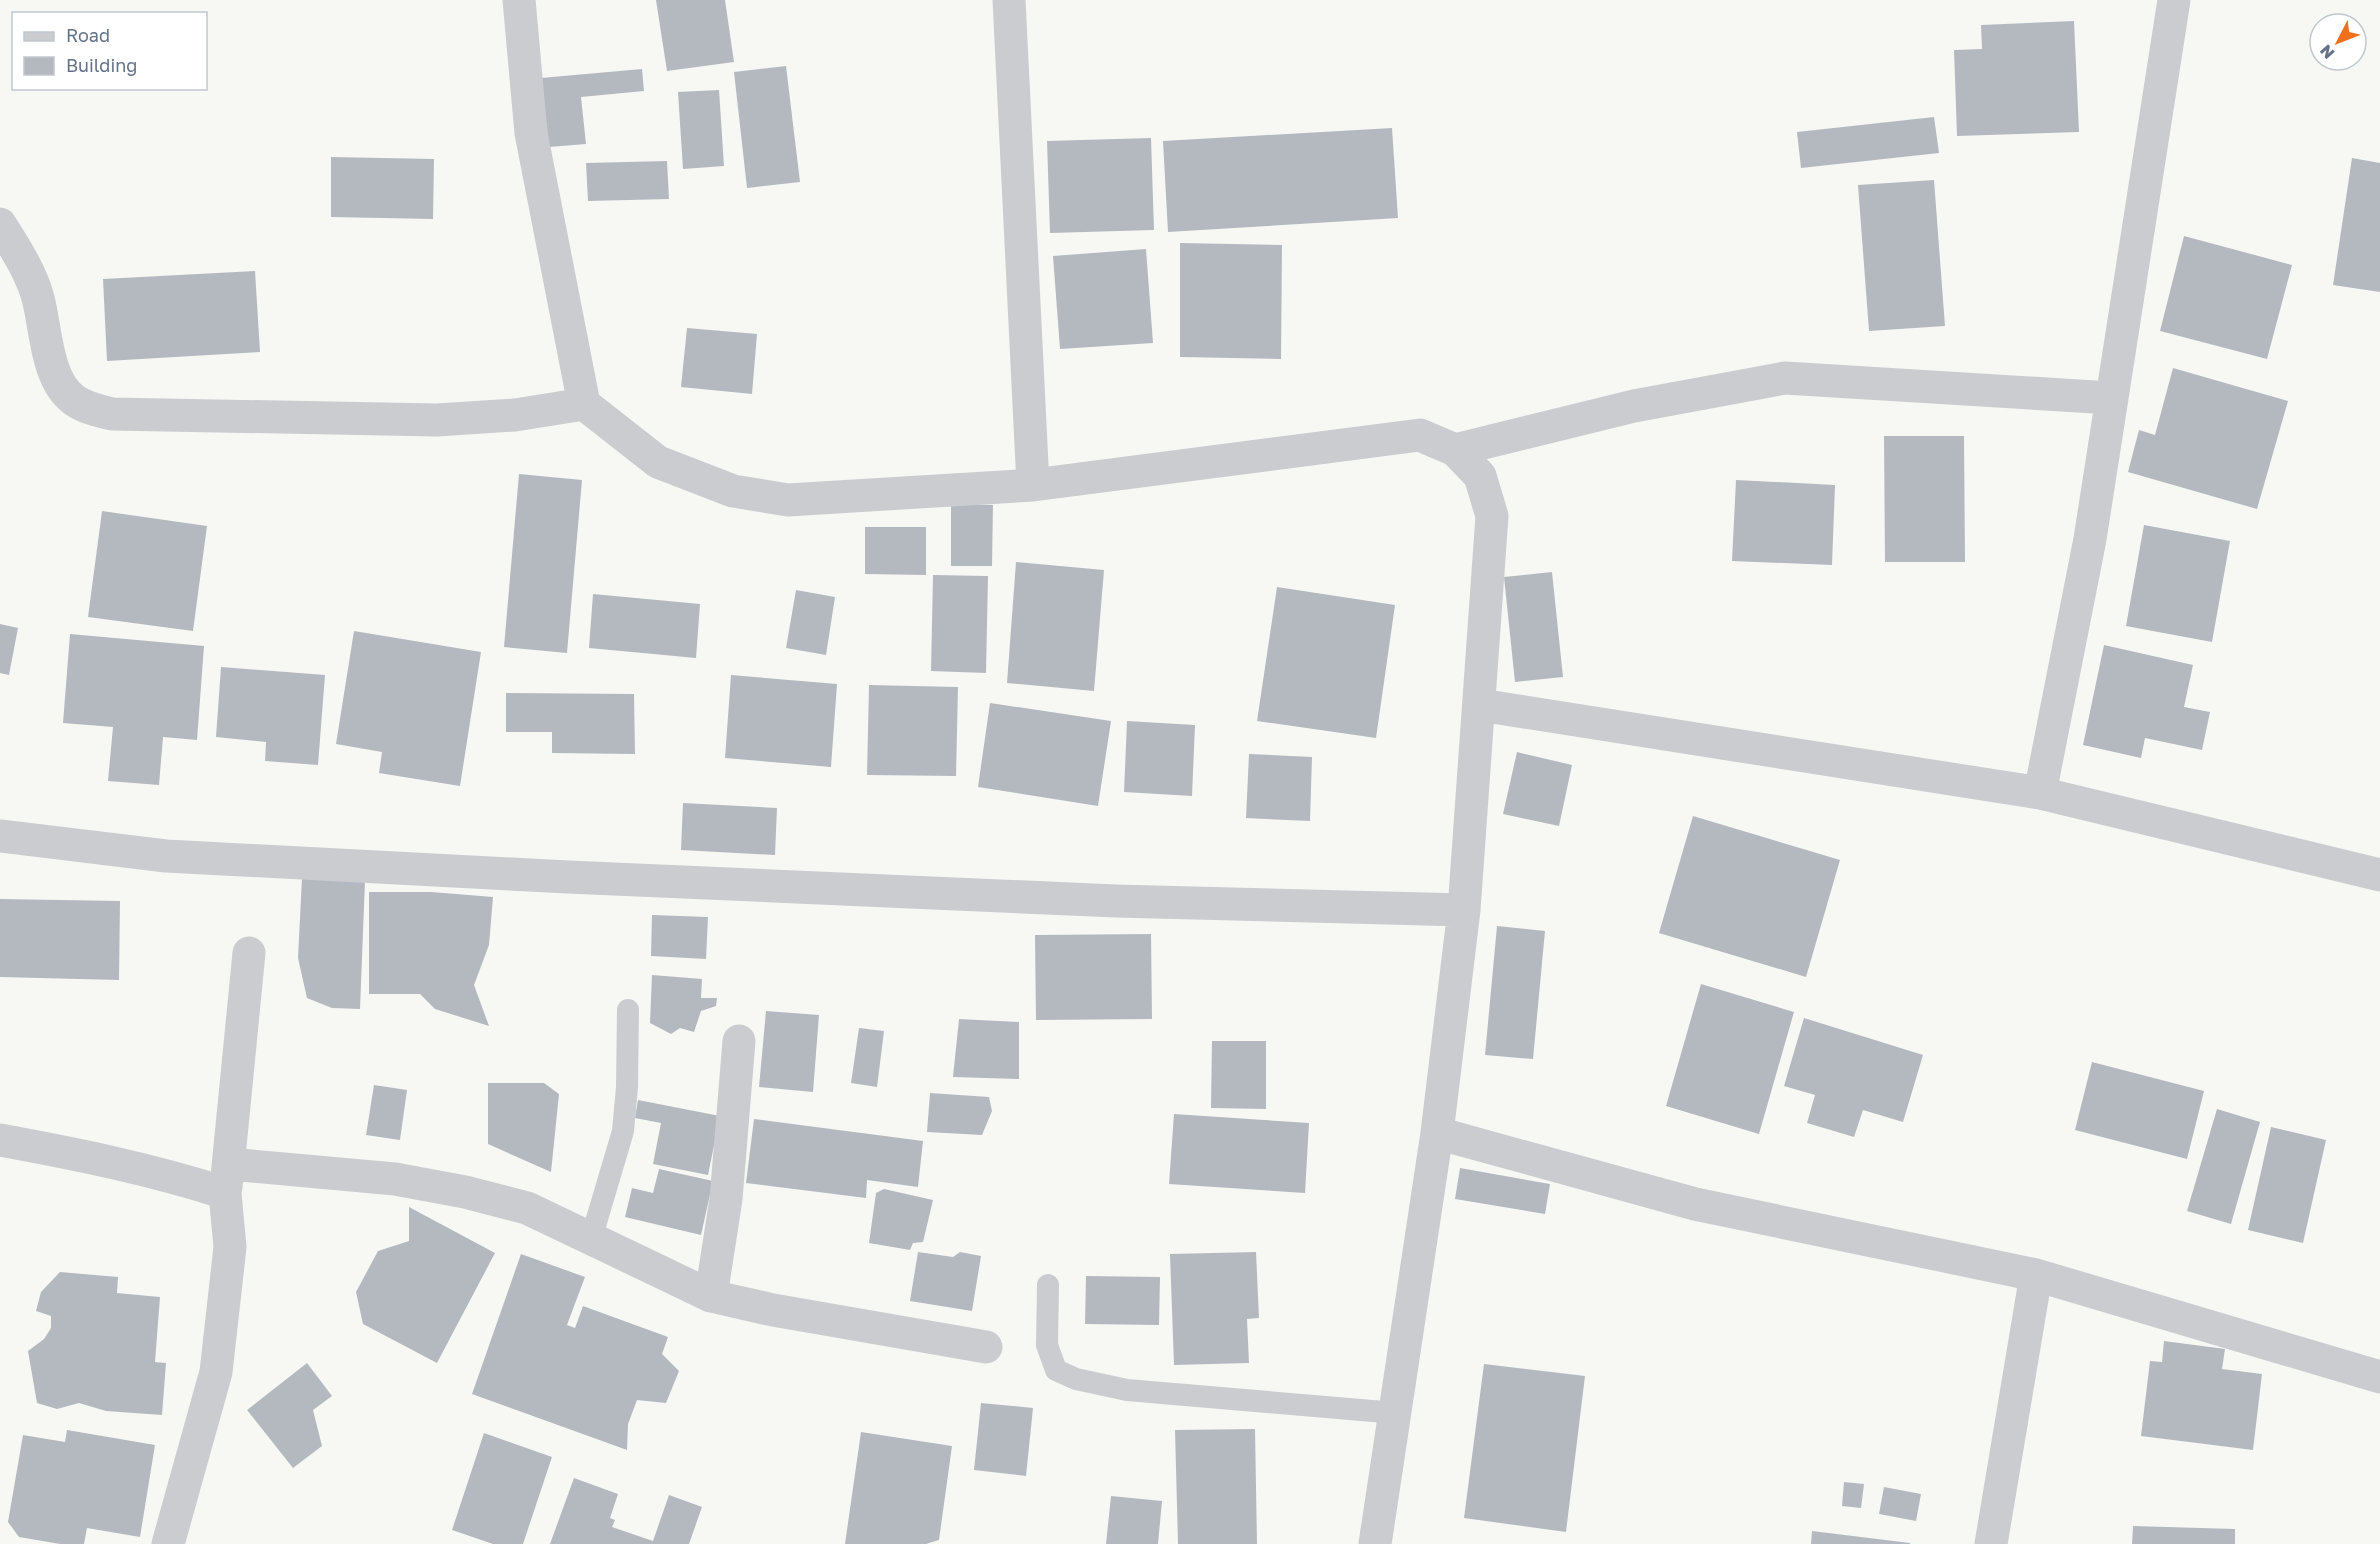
<svg xmlns="http://www.w3.org/2000/svg" width="2380" height="1544" viewBox="0 0 2380 1544" font-family="'Golos Text',sans-serif">
	<rect width="100%" height="100%" fill="#f7f8f4"/>
	<path fill="#b4b9c0" d="M656,0H725L734,62L667,71Z
		M2074,21L2079,132L1957,136L1954,50L1982,49L1981,25Z
		M786,66L800,182L747,188L734,72Z
		M642,69L644,91L581,97L586,144L549,147L541,78Z
		M719,90L724,166L683,169L678,92Z
		M1934,117L1939,153L1801,168L1797,132Z
		M1392,128L1398,218L1168,232L1163,141Z
		M1151,138L1154,230L1050,233L1047,141Z
		M331,157L434,159L433,219L331,217Z
		M2352,158L2380,163V292L2333,285Z
		M667,161L669,199L588,201L586,163Z
		M1934,180L1945,326L1869,331L1858,185Z
		M2184,236L2292,265L2267,359L2160,331Z
		M1180,243L1282,245L1281,359L1180,357Z
		M1146,249L1153,343L1060,349L1053,256Z
		M255,271L260,352L107,361L103,279Z
		M687,328L757,334L752,394L681,387Z
		M2173,368L2288,401L2257,509L2128,472L2139,430L2155,435Z
		M1884,436H1964L1965,562H1885Z
		M519,474L582,480L567,653L504,647Z
		M1736,480L1835,485L1832,565L1732,561Z
		M951,504L993,505L992,566H951Z
		M102,511L207,526L193,631L88,617Z
		M2144,525L2230,541L2212,642L2126,626Z
		M865,527H926V575L865,574Z
		M1016,562L1104,570L1094,691L1007,683Z
		M1552,572L1563,677L1515,682L1504,577Z
		M933,575L988,576L986,673L931,671Z
		M1277,587L1395,605L1376,738L1257,721Z
		M796,590L835,597L826,655L786,648Z
		M593,594L700,604L696,658L589,648Z
		M0,624L18,628L9,675L0,673Z
		M354,631L481,652L460,786L379,773L382,752L336,744Z
		M70,634L204,646L197,740L163,737L159,785L108,781L113,727L63,723Z
		M2104,645L2193,665L2184,707L2210,712L2202,750L2145,738L2141,758L2083,745Z
		M221,667L325,675L318,765L265,761L266,742L216,737Z
		M731,675L837,684L831,767L725,758Z
		M869,685L958,687L956,776L867,775Z
		M506,693L634,694L635,754L552,753V732H506Z
		M990,703L1111,721L1098,806L978,787Z
		M1127,721L1195,725L1192,796L1124,792Z
		M1517,752L1572,765L1559,826L1503,814Z
		M1249,754L1312,757L1310,821L1246,818Z
		M683,803L777,808L775,855L681,850Z
		M1693,816L1840,860L1806,977L1659,933Z
		M302,878L365,881L360,1009L332,1008L307,998L298,958Z
		M369,892H431L493,897L489,945L474,985L489,1026L435,1009L420,994H369Z
		M0,899L120,901L119,980L0,977Z
		M652,915L708,917L706,959L651,956Z
		M1497,926L1545,931L1533,1059L1485,1055Z
		M1151,934L1152,1019L1036,1020L1035,935Z
		M652,975L702,979L701,998H717L716,1006L701,1011L694,1032L680,1028L671,1034L650,1023Z
		M1701,984L1794,1012L1759,1134L1666,1106Z
		M766,1011L819,1015L813,1092L759,1087Z
		M1804,1018L1923,1055L1903,1122L1863,1110L1854,1137L1807,1123L1815,1095L1784,1086Z
		M959,1019L1019,1022V1079L953,1077Z
		M859,1028L884,1031L877,1087L851,1083Z
		M1212,1041H1266V1109L1211,1108Z
		M2092,1062L2204,1091L2187,1159L2075,1130Z
		M488,1083H544L559,1094L551,1172L488,1144Z
		M374,1085L407,1090L400,1140L366,1135Z
		M930,1093L989,1097L992,1111L982,1135L927,1132Z
		M638,1100L720,1116L708,1175L653,1164L661,1123L635,1118Z
		M2217,1109L2260,1122L2231,1224L2187,1211Z
		M1174,1114L1309,1123L1305,1193L1169,1184Z
		M754,1119L923,1141L918,1187L867,1180L866,1198L746,1183Z
		M2271,1127L2326,1140L2303,1243L2248,1230Z
		M1460,1168L1550,1184L1545,1214L1455,1199Z
		M659,1169L713,1181L701,1235L625,1217L632,1188L653,1193Z
		M884,1189L933,1200L923,1242L913,1243L910,1250L869,1243L876,1193Z
		M409,1207L495,1253L437,1363L363,1324L356,1292L378,1251L409,1241Z
		M918,1252L953,1257L960,1252L981,1256L972,1311L910,1301Z
		M1256,1252L1259,1318L1247,1319L1249,1363L1174,1365L1170,1254Z
		M521,1254L585,1277L567,1325L575,1328L583,1306L668,1337L662,1354L679,1371L666,1403L637,1400L628,1424L627,1450L472,1394Z
		M60,1272L118,1277L117,1293L160,1297L155,1362L166,1363L162,1415L106,1411L79,1403L57,1409L37,1403L28,1351L44,1339L51,1328V1316L36,1311L41,1292Z
		M1086,1276L1160,1277L1159,1325L1085,1324Z
		M2164,1341L2225,1349L2222,1369L2262,1374L2253,1450L2141,1436L2150,1361L2162,1362Z
		M307,1363L332,1396L313,1410L322,1446L293,1468L247,1410Z
		M1484,1364L1585,1376L1566,1532L1464,1518Z
		M981,1403L1033,1408L1026,1476L974,1470Z
		M1255,1429L1257,1544H1178L1175,1430Z
		M67,1430L155,1445L140,1537L87,1528L84,1544H60L19,1537L8,1522L23,1435L65,1442Z
		M861,1432L952,1446L939,1540L926,1544H845Z
		M484,1433L552,1457L523,1544H493L452,1530Z
		M574,1478L618,1494L610,1518L615,1520L612,1527L653,1541L669,1495L702,1507L689,1544H550Z
		M1844,1482L1864,1484L1861,1508L1842,1506Z
		M1884,1487L1921,1494L1916,1521L1879,1514Z
		M1111,1496L1162,1501L1158,1544H1106Z
		M2133,1526L2235,1529V1544H2132Z
		M1812,1531L1910,1543V1544H1811Z"/>
	<g fill="none" stroke-linecap="round" stroke-linejoin="round">
		<path stroke="#caccd0" stroke-width="22" d="M591,1239L623,1131L627,1087L628,1010
			M1048,1285L1047,1345L1056,1370L1076,1379L1127,1390L1396,1413"/>
		<path stroke="#caccd0" stroke-width="33" d="M519,0L531,133L584,404L658,462L733,491L788,500L1033,485L1420,435L1455,450L1480,476L1492,516L1464,910L1437,1133L1375,1544
			M1009,0L1033,485
			M0,224C14,246 31,272 38,298C46,328 46,380 74,400C85,408 99,411 112,414L437,420L515,415L584,404
			M1455,450L1634,406L1785,378L2111,398
			M1480,705L2040,793L2380,875
			M2040,793L2090,539L2174,0
			M0,836L166,856L568,877L1116,901L1464,910
			M1437,1133L1695,1204L2036,1275L2380,1377
			M0,1140C76,1154 151,1169 225,1193L230,1247L216,1372L168,1544
			M229,1164L395,1179L465,1192L527,1208L711,1296L773,1310L986,1347
			M226,1187L249,953
			M711,1296L726,1199L739,1041
			M1991,1544L2036,1275"/>
	</g>
	<rect x="12" y="12" width="195" height="78" fill="#ffffff" stroke="#c1c7cf" stroke-width="1.5"/>
	<rect x="24" y="32" width="30" height="9" fill="#caccd0" stroke="#c1c7cf" stroke-width="1.5"/>
	<text x="66" y="42" font-size="18" fill="#647287">Road</text>
	<rect x="24" y="57" width="30" height="18" fill="#b4b9c0" stroke="#c1c7cf" stroke-width="1.5"/>
	<text x="66" y="72" font-size="18" fill="#647287">Building</text>
	<g transform="translate(2338 42) rotate(228)"><circle r="28" fill="#ffffff" stroke="#c1c7cf" stroke-width="1.5"/>
	<path d="M0-4.5L10 22L0 15L-10 22Z" fill="#ef701d"/>
	<text y="-9" font-size="16" font-weight="bold" text-anchor="middle" fill="#647287">N</text>
	</g>
</svg>
